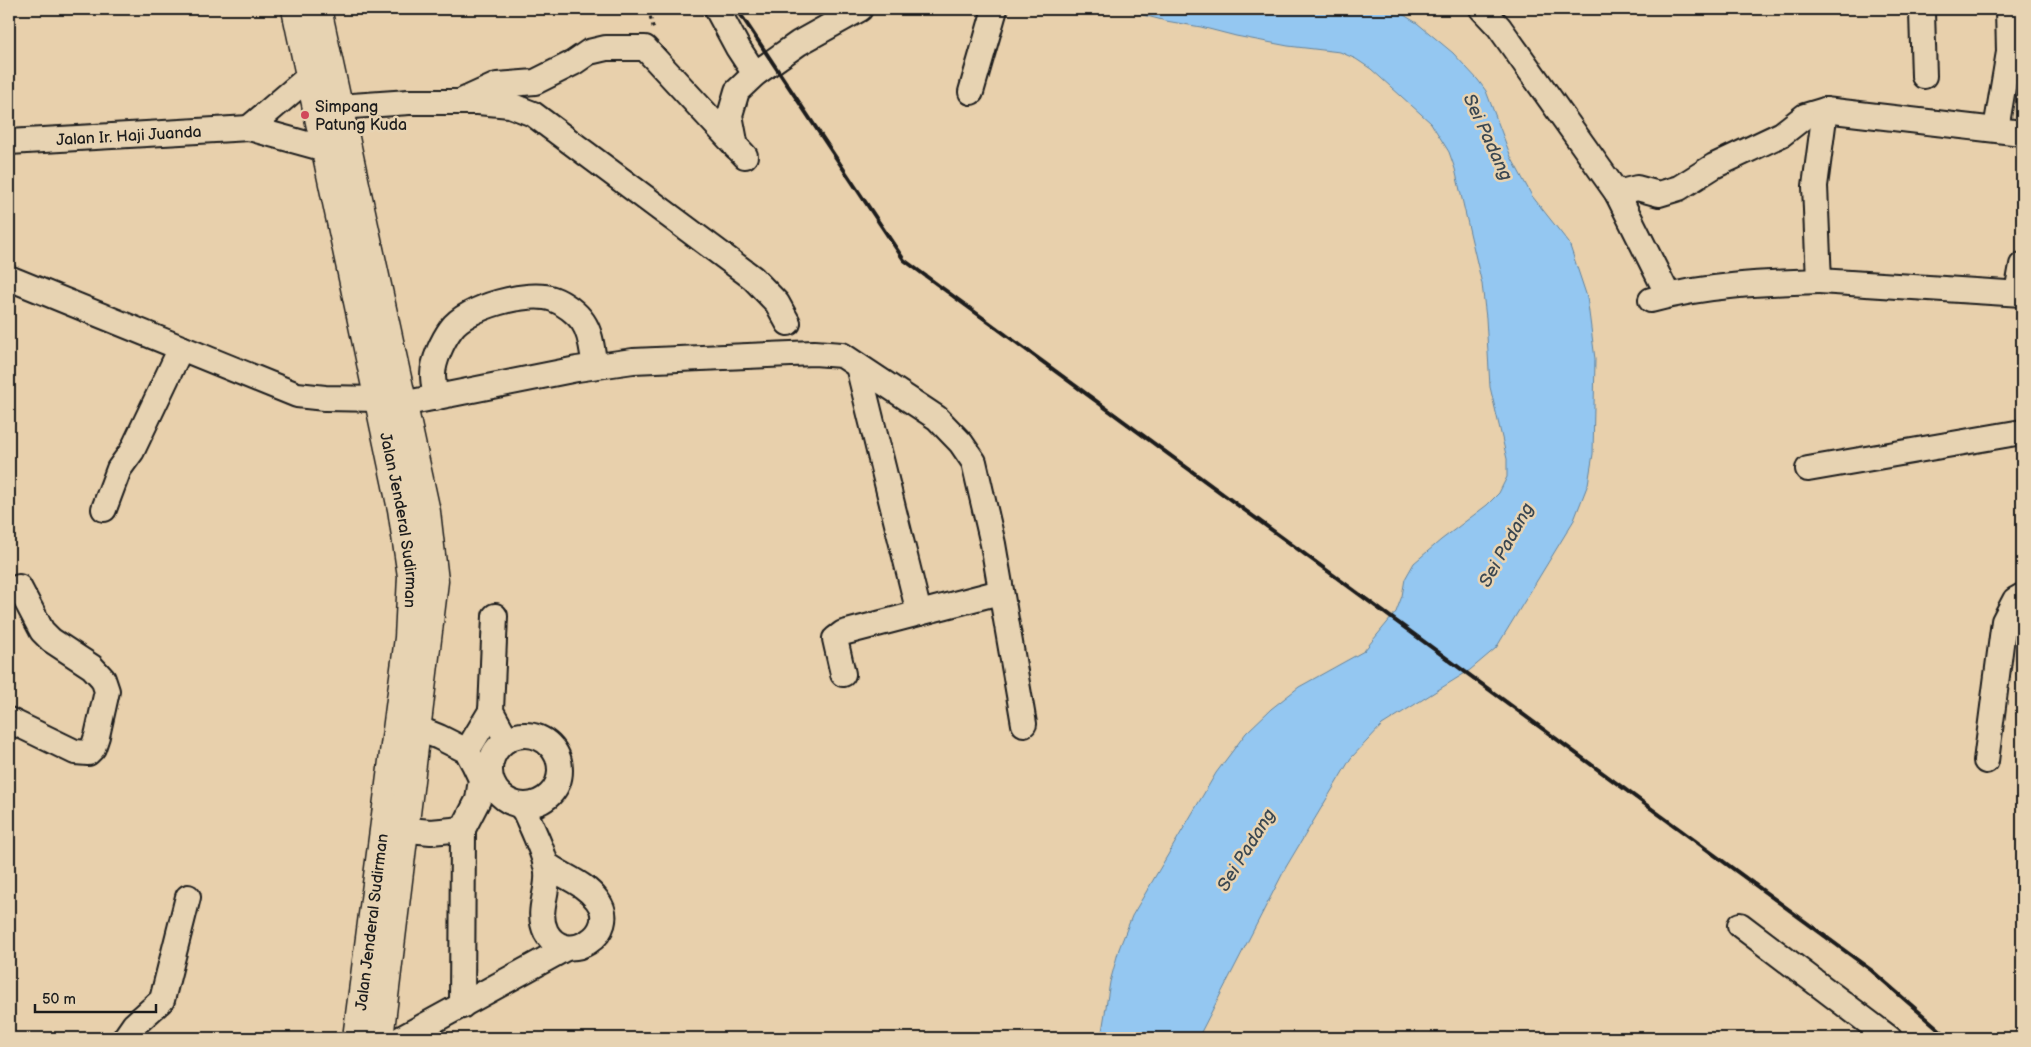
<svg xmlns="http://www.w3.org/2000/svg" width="2031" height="1047" viewBox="0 0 2031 1047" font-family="'Balsamiq Sans',sans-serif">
	<rect width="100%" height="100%" fill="#e8d0ac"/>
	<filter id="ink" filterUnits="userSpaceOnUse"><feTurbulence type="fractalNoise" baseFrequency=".02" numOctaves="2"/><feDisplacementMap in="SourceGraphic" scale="10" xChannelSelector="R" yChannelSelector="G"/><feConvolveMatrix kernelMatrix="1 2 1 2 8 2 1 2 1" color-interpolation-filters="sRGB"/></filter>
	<g filter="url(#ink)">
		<path fill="#94c7f1" stroke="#64839c" d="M1120,9H1394L1417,23L1453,53L1478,80L1486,91L1511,157L1532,196L1569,243L1587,297L1595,359L1593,454L1588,484L1574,520L1496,648L1470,670L1382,725L1351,758L1286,867L1198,1038H1101L1110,982L1119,949L1132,916L1216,773L1246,733L1271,709L1299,687L1364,651L1396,612L1402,596L1405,579L1414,563L1441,540L1487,505L1499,493L1507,477V459L1490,387L1486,318L1482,284L1455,169L1449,152L1431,123L1371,69L1356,59L1340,52L1288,46L1236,36L1201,27L1166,21Z"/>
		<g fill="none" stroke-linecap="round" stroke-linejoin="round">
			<g stroke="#1c1c1c" stroke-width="28">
				<g id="minor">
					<path d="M717,9L738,48L755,74"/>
					<path d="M1482,9L1499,27L1617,193L1668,295"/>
					<path d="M1923,9L1922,13L1924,76"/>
					<path d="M971,92L995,9"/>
					<path d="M464,100L497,85L535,82L573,63L589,52L606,48H645L745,156"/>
					<path d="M338,107L409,102H478L510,105L533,114L753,278L777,303L788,323"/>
					<path d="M249,128L310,76L325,72"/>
					<path d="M1996,129L2009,52L2008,9"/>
					<path id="s1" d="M9,142L249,128L325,149L341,146"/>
					<path d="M736,147L730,115L737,91L755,74L799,43L860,9"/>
					<path d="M1617,193L1637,188L1659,194L1679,188L1714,166L1782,134L1805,116L1825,110L2022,133"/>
					<path d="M9,278L297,395L325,398L379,399"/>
					<path d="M1819,281L2022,294"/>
					<path d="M2017,293L2022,265"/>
					<path d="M1651,300C1706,285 1762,283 1819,281L1815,186L1825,110"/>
					<path d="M858,366L919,613"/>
					<path d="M435,398C435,390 433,382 433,375C433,361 443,340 451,329C466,307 529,290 553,299C564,303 577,313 583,322C592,335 592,352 595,366"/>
					<path d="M402,404L577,369L633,361L814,353L842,355L937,418L961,443L974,462L993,544L1024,724"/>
					<path d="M1808,469L2022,432"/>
					<path d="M104,509L119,469L132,451L181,348"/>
					<path d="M495,616L491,711L507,740"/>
					<path d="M843,674L835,639L843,633L1000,592"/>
					<path d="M9,720L75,752L88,753L93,748L97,736L107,691L103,679L92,667L51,640L42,631L19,587"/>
					<circle cx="525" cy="770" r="35"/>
					<path d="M467,751L491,711"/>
					<path d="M1986,761L2004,621L2015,600L2022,596"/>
					<path d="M520,805L525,812C532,828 546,856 547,872C549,893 536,911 546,932C566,969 622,932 597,900C584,882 561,876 545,863"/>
					<path d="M385,828L431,832L463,829L478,800L481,779L474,764L467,751L439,737L417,728"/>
					<path d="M1740,925L1889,1038"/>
					<path d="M462,1006L463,829"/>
					<path d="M125,1038L134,1025L162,1000L188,897"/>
					<path d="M402,1038L566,948"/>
				</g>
			</g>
			<g stroke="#1c1c1c" stroke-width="31">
				<g id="major">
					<path id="s2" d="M296,9L402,509L412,576L409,638L357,1038"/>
					<path d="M317,9L426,512L434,581L379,1038"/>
				</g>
			</g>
			<path stroke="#1c1c1c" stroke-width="3" stroke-dasharray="4 4" stroke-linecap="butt" d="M648,9L654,30"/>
			<use href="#minor" stroke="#e7d3b2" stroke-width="24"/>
			<use href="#major" stroke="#e7d3b2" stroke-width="28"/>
			<path stroke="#1c1c1c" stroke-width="4" d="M737,9L904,260L1871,970L1949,1038"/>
		</g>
	</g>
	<circle fill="#d1495b" stroke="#e7d3b2" stroke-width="2" cx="305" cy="115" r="5"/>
	<g text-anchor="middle" stroke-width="5" stroke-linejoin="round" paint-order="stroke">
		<g font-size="16" fill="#1c1c1c" stroke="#e7d3b2" text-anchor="start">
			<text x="315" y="112">Simpang<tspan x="315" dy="18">Patung Kuda</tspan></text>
		</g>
		<g font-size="16" fill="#1c1c1c" stroke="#e7d3b2">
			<text dy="6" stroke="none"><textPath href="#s1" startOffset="120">Jalan Ir. Haji Juanda</textPath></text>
			<text dy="6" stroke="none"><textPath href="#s2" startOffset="522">Jalan Jenderal Sudirman</textPath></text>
			<text transform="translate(371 922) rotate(-83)" y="6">Jalan Jenderal Sudirman</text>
		</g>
		<g font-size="18" font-style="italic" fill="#3a4751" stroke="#e7d3b2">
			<text transform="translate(1488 137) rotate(65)" y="6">Sei Padang</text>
			<text transform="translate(1506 545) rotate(-61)" y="6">Sei Padang</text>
			<text transform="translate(1246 850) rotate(-58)" y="6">Sei Padang</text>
		</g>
	</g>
	<rect width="2031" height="1047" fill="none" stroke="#e7d3b2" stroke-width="30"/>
	<rect x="15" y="15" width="2001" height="1017" fill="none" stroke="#1c1c1c" stroke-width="2" filter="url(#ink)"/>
	<path d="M35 1004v8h121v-8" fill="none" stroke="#1c1c1c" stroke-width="2.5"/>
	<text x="42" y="1004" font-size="15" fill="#1c1c1c" stroke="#e7d3b2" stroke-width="4" paint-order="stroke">50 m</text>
</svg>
